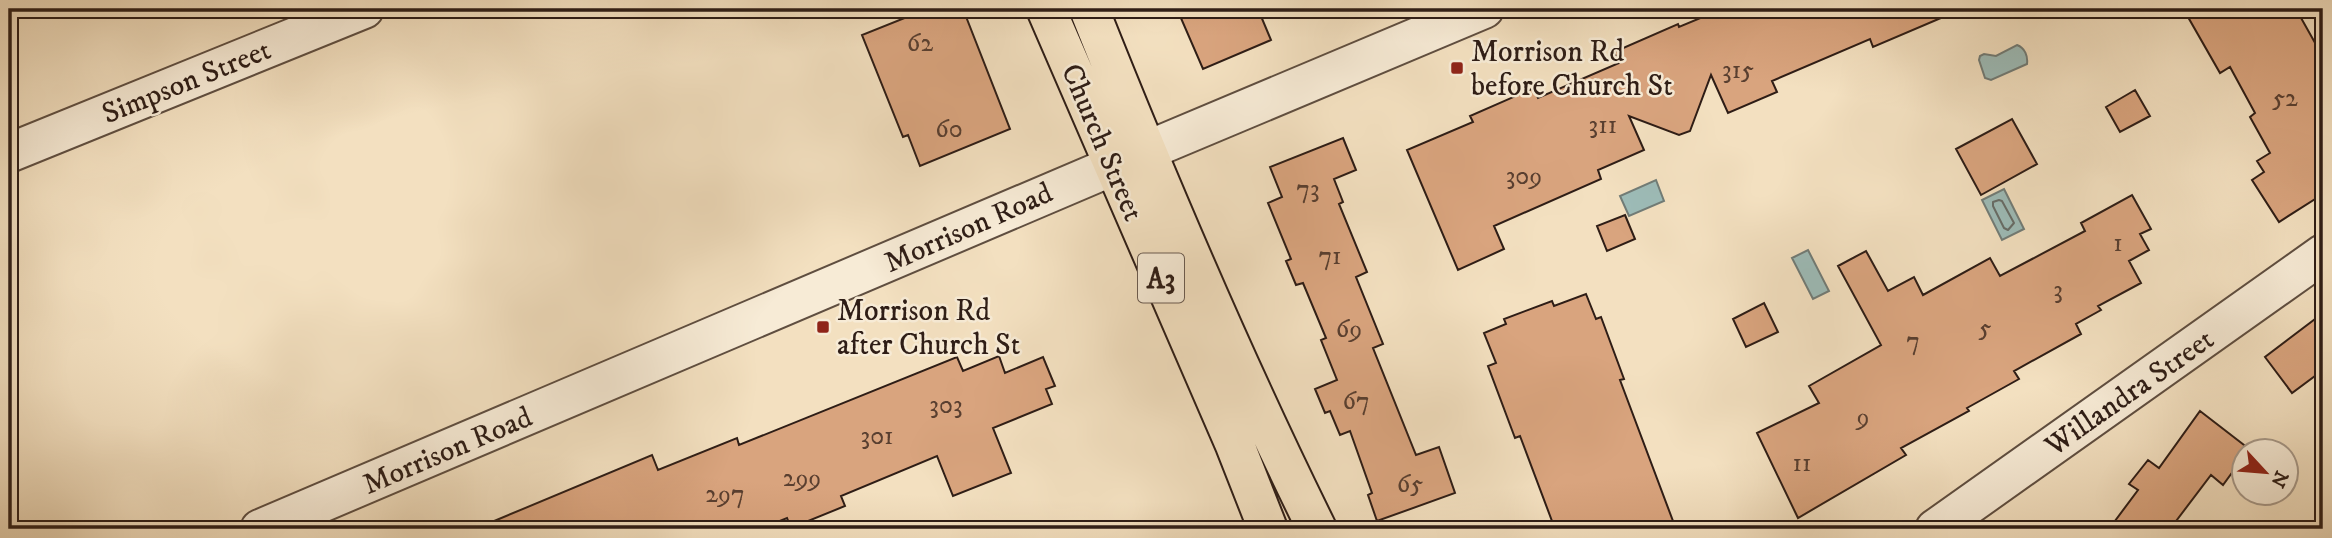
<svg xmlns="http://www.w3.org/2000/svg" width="2332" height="538" viewBox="0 0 2332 538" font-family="'IM FELL DW Pica',serif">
	<rect width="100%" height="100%" fill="#f3e0c0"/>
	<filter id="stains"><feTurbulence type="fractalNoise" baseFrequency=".00286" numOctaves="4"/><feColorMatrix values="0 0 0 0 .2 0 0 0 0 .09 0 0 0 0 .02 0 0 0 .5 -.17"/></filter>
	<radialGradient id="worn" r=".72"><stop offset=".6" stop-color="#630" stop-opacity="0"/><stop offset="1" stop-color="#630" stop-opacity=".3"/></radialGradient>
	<path fill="#9dbcb8" stroke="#717c77" stroke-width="2" d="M2017,45C2025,48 2028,56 2027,64L1991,80L1985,78L1979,60L1980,56L1984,54L1996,56Z
		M1656,180L1664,201L1629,216L1620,196Z
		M2004,189L2024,229L2002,240L1982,200Z
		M1808,250L1829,291L1813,299L1792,258Z"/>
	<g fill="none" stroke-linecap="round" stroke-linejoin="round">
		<path stroke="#666c67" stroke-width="2" d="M1999,200L2002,201L2014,223L2008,230L2004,228L1993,206V202Z"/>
	</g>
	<path fill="#d9a47e" stroke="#2e1d16" stroke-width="2" d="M927,9H963L1010,129L920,166L908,135L903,137L862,35Z
		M1177,9H1258L1271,40L1203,69Z
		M1722,9H1962L1873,47L1870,39L1772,81L1777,92L1728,113L1711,75L1690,131L1679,135L1629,116L1644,150L1598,170L1601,179L1494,226L1504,249L1458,270L1407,150L1473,122L1470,116L1534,88L1538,98L1619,63L1614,52L1678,24L1679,27Z
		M2202,9H2296L2323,57V194L2279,222L2252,180L2264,172L2257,161L2270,153L2250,117L2255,113L2230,67L2220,73L2188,17Z
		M2135,90L2150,116L2120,132L2106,107Z
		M2012,119L2037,164L1981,195L1956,149Z
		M1343,138L1356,170L1334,179L1343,202L1339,204L1367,272L1356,277L1383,344L1373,348L1416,455L1439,447L1455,493L1377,521L1368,495L1372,493L1350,431L1340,435L1330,411L1325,413L1315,389L1337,380L1321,340L1326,338L1303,283L1296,285L1286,261L1291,259L1268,203L1282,197L1270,167Z
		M2132,195L2151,229L2140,234L2149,250L2129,261L2141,283L2098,306L2101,310L2076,324L2081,334L2014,371L2019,379L1967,408L1969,411L1901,448L1906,455L1798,518L1757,433L1819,403L1809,386L1881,345L1838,266L1866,251L1888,291L1914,277L1923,295L1990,258L2000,276L2085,231L2081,223Z
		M1625,215L1635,239L1607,251L1597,226Z
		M1586,294L1596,319L1601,317L1624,379L1620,380L1676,529H1555L1520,436L1515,438L1488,366L1496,363L1484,333L1506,324L1504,319L1552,301L1554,306Z
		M1764,303L1778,332L1746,347L1733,319Z
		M2323,313V370L2292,393L2265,357Z
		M999,356L1005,373L1043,357L1055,386L1046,389L1052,404L993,428L1011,473L953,496L937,456L841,496L845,506L791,528L787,518L760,529H475L652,455L658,470L737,438L739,445L957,357L963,371Z
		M2200,411L2244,445V478L2234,470L2223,485L2211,475L2170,529H2109L2138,490L2129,484L2148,460L2159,468Z"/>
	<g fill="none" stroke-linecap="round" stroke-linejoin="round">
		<g stroke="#5f4e40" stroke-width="42">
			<path id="minor" d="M1146,151L1484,9
				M9,153L364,9
				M260,529L1113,166
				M1935,529L2323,254"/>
		</g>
		<g stroke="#2e1d16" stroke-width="42">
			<path id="highway" d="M1046,9L1235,445L1268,529
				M1089,9C1159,185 1233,359 1317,529"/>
		</g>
		<use href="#minor" stroke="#f7ebd6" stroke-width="38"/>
		<use href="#highway" stroke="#f3e0c0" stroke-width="38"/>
	</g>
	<g fill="#8f2418" stroke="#f7ebd6" stroke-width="2.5">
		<rect x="1450" y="61" width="14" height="14" rx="3.5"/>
		<rect x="816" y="320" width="14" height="14" rx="3.5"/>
	</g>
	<g text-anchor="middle" stroke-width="5" stroke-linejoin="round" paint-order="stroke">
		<g font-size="26" fill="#593f30">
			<text x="920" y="51">62</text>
			<text x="1738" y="78">315</text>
			<text x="2285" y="106">52</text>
			<text x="1603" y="133">311</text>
			<text x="949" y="137">60</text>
			<text x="1524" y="184">309</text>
			<text x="1308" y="197">73</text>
			<text x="2118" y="251">1</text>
			<text x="1330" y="264">71</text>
			<text x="2058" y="298">3</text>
			<text x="1985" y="336">5</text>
			<text x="1349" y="337">69</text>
			<text x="1913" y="349">7</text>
			<text x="1356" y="409">67</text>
			<text x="946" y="413">303</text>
			<text x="1863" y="425">9</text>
			<text x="877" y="444">301</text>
			<text x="1802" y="471">11</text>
			<text x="802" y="486">299</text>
			<text x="1410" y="492">65</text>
			<text x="725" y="502">297</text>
		</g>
		<rect fill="#f7ebd6" stroke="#6a5b50" stroke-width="2" x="1138" y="253.5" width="46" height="49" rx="5"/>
		<g font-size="28" font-weight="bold" fill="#2e1d16">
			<text x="1161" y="288">A3</text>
		</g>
		<g font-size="30" fill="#2e1d16" stroke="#f7ebd6" text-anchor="start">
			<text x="1471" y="61">Morrison Rd<tspan x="1471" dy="34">before Church St</tspan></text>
			<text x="837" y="320">Morrison Rd<tspan x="837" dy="34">after Church St</tspan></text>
		</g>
		<g font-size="30" fill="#2e1d16" stroke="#f7ebd6">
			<text transform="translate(186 81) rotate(-22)" y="10">Simpson Street</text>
			<text transform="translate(1103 142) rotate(67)" y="10">Church Street</text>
			<text transform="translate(968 227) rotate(-24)" y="10">Morrison Road</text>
			<text transform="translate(2129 392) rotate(-35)" y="10">Willandra Street</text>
			<text transform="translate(447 450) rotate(-23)" y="10">Morrison Road</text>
		</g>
	</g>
	<rect width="2332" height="538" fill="none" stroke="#f3e0c0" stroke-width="35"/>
	<rect x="10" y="10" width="2311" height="517" fill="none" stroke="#2e1d16" stroke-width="3.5"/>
	<rect x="18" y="18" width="2297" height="503" fill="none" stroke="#2e1d16" stroke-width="2"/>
	<g transform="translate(2265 472) rotate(116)"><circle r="33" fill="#f7ebd6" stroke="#a79989" stroke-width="2"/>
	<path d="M0-5L12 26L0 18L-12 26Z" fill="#8f2418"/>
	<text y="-10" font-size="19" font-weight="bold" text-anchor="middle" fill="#2e1d16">N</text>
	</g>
	<rect width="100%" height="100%" filter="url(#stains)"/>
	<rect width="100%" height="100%" fill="url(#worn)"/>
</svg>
